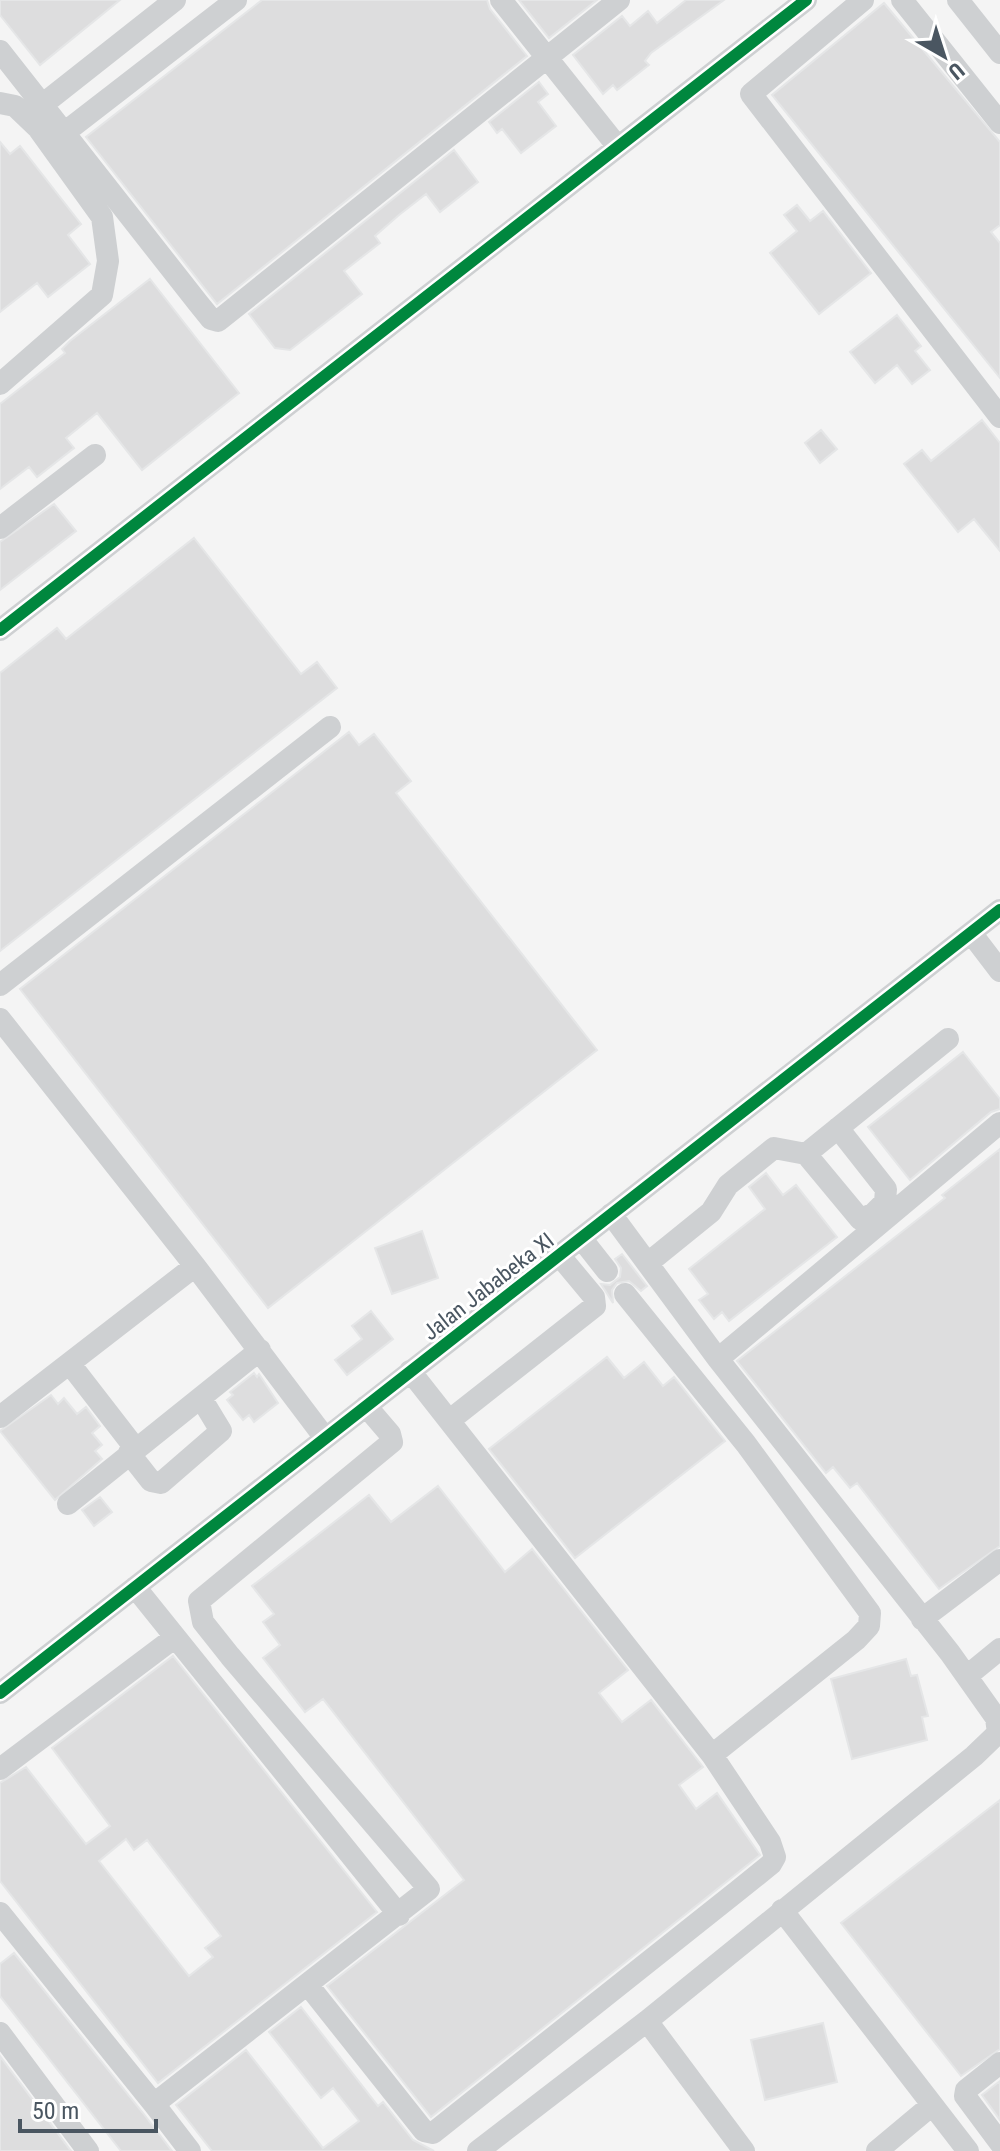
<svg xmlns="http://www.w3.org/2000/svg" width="1000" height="2151" viewBox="0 0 1000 2151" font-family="'Roboto Condensed',sans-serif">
	<rect width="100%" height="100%" fill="#f4f4f4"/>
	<path fill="#ddddde" stroke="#e5e6e7" stroke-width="2" fill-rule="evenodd" d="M0,0H120L40,65L0,15Z
		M262,0H487L490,9L527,56L217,304L86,137Z
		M519,0H597L549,38Z
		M686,0H724L651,53L645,61L649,65L617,90L613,85L603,94L573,55L622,16L630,26L648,11L657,23Z
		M884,3L1000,142V225L991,232L1000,243V378L772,95Z
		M539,82L548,94L538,102L556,126L521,153L502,129L497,133L489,122Z
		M0,142L10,154L20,146L81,224L68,235L90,264L48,297L37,283L0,312Z
		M454,150L478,182L440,212L426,194L399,215L375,236L380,243L344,271L362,294L290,350L275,348L249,314Z
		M797,205L810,221L823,211L871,273L819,314L770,253L797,231L784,215Z
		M150,279L239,393L142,470L97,413L66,438L74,448L37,477L29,467L0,489V404L65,353L62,349L70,341Z
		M897,315L921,346L915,351L930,370L912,384L897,365L875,383L850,352Z
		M982,420L1000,443V551L974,519L958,532L904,464L922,450L931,461Z
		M821,430L837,449L820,463L805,443Z
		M54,504L76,531L0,590V542Z
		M194,538L301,674L317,662L337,688L0,951V673L57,628L66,639Z
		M349,732L359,745L374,734L411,781L396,793L597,1050L268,1308L20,989Z
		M963,1052L1000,1099V1109L991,1112L910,1180L868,1127Z
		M1000,1149V1546L939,1589L857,1483L850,1488L833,1467L826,1473L737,1361L945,1198L942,1195Z
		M766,1173L783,1195L796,1185L837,1237L729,1321L722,1312L714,1319L699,1300L708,1294L689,1269L765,1209L749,1187Z
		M422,1231L438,1278L392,1294L375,1248Z
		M622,1254L647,1286L641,1291L629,1281L617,1283L612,1290L613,1303L601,1284L610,1285L620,1277L621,1268L615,1259Z
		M371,1311L393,1339L347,1375L335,1360L362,1339L352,1326Z
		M607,1357L624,1378L644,1362L663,1386L674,1377L725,1441L575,1558L489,1449Z
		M254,1373L257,1377L259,1374L278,1403L254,1422L249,1415L243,1420L227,1400L233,1395L230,1392Z
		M51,1395L58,1404L64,1398L77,1414L86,1407L100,1426L92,1433L102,1445L95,1451L102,1459L55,1500L0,1431Z
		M438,1486L505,1572L532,1549L628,1670L599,1693L622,1722L651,1700L703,1767L679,1785L696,1809L717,1793L760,1855L431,2117L327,1986L464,1880L323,1699L305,1712L263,1658L280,1645L263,1622L274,1614L252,1586L369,1495L391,1522Z
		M100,1497L112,1512L94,1526L82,1510Z
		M173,1656L377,1912L158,2083L0,1881V1783L26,1767L86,1844L110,1826L52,1748ZM126,1839L134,1850L147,1840L221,1936L205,1948L213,1957L189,1976L99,1861Z
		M906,1659L911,1676L917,1675L928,1716L922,1717L927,1740L852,1759L831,1679Z
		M1000,1800V2049L961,2076L841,1923Z
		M14,1953L143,2113L172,2151H121L0,1996V1964Z
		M301,2007L378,2106L383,2102L413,2140L434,2151H212L176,2105L246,2050L323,2148L359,2121L333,2088L321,2098L269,2032Z
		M823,2023L837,2082L765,2100L751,2040Z
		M0,2056L71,2151H0Z
		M1000,2081V2120L982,2095Z"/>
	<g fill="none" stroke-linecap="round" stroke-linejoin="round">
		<path stroke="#ced0d2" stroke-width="22" d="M501,0L618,147
			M863,0L751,94L1000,417
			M902,0L1000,123
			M958,0L1000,53
			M0,51L198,303L211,319L218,321L619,0
			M0,103L15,106L38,128L102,217L108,261L102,295L0,384
			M42,105L175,0
			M64,133L236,0
			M0,528L95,455
			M0,630L806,0
			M971,933L1000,971
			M0,985L330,727
			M0,1019L195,1266L325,1438
			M806,1154L860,1219L873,1214L885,1202L886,1189L838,1128
			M581,1238L607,1271
			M648,1263L711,1212L728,1185L774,1148L806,1154L948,1039
			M625,1294L746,1444L870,1613L869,1626L856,1640L712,1755
			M718,1359L1000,1123
			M70,1364L135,1448
			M0,1417L195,1266
			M450,1420L595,1306L594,1297L559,1255
			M129,1453L151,1481L161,1483L221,1431L201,1398
			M68,1504L260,1350
			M135,1587L399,1915
			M922,1619L1000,1560
			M967,1676L1000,1649
			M0,1693L1000,910
			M0,1769L174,1638
			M782,1910L968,2151
			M0,1913L154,2104
			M308,1985L424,2131L433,2133L740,1889L771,1864L775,1857L770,1842L712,1755L410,1371
			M647,2021L744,2151
			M0,2033L88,2151
			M1000,2063L966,2090L965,2096L1000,2143
			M190,2151L154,2104L429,1889L230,1656L203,1622L199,1601L392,1442L390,1434L366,1406
			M478,2151L647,2021L974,1756L998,1733L996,1718L950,1653L718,1359L611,1214
			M877,2151L932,2105"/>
		<g stroke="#fff" stroke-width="17">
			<path id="cycleway" d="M0,630L806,0
				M0,1693L1000,910"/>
		</g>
		<use href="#cycleway" stroke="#00873e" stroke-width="12"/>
	</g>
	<g text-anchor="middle" stroke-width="6" stroke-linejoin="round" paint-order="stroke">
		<g font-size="22" fill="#4a5661" stroke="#fff">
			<text transform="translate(488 1286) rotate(-38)" y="8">Jalan Jababeka XI</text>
		</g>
	</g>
	<g transform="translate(944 56) rotate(141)" stroke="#ffffff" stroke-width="6" paint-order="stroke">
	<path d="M0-6L14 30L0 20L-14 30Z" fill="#4a5661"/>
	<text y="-12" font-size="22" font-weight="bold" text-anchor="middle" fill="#4a5661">U</text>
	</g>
	<path d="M20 2119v12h136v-12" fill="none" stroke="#4a5661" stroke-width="4"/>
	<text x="32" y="2119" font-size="24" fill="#4a5661" stroke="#ffffff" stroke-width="6" paint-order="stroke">50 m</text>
</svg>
